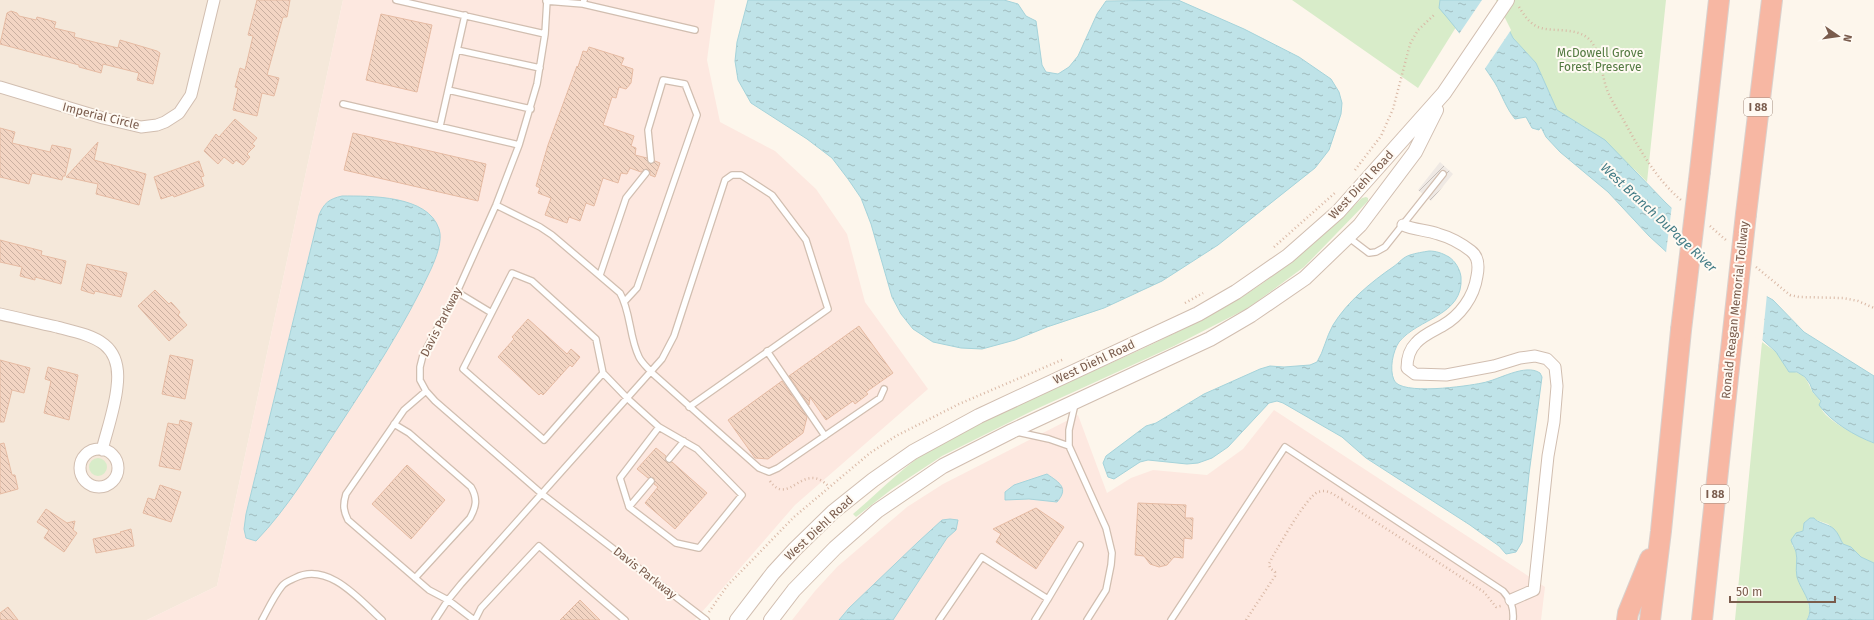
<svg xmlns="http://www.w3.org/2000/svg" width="1874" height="620" viewBox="0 0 1874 620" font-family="'Fira Sans',sans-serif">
	<defs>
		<pattern id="industrial-furrows" width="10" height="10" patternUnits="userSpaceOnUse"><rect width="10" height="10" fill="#efe9e4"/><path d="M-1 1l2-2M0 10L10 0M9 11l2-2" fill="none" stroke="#c7c0bb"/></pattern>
		<pattern id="water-ripples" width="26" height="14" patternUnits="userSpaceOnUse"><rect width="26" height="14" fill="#bfe3e8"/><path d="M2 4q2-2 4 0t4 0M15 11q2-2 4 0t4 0" fill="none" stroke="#a0bbbe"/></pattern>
		<pattern id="building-back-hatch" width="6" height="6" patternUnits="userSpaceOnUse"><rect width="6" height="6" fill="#f3d5c3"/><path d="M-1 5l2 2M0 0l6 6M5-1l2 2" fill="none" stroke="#cab0a1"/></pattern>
	</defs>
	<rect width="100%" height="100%" fill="#fdf6ec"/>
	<path fill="#f5e8da" d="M0,0H343L217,586L147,620H0Z"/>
	<path fill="#fde8e0" d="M343,0H715L707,60L720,122L775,151L816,189L847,234L865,302L928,389L795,505L695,620H147L217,586Z
		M1274,410L1545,587L1541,620H792L815,591L837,567L907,507L943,484L1078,415L1107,493L1131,478L1153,470L1207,475L1243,449Z"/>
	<path fill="url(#industrial-furrows)" d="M1440,162L1453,174L1431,201L1418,190Z"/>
	<path fill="#d8ecc9" d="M1292,0H1473L1418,88Z
		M1494,0H1666L1647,182L1635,170L1557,110L1536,63L1513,38Z
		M1366,197L1368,198V201L1304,267L1248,308L1174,346L1032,411L942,456L892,489L856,517L853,514C880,491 905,465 935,446C955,434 979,424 1000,414C1078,376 1160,345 1235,301C1282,273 1323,236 1362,198Z
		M1762,342L1776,352L1789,371C1805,373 1806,378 1812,391C1814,395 1819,397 1820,401C1822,403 1821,407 1822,410C1829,422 1861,438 1874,443V563L1861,557L1851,547L1843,544L1835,530L1828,524L1810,518L1804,523L1803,531L1798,532L1792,545L1796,551L1797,575L1799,583L1805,591L1809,607L1810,612L1807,620H1735Z
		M89 467a9 9 0 1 1 18 0a9 9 0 1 1-18 0Z"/>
	<path fill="url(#water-ripples)" stroke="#a5d3da" d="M748,0H1004L1018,4L1026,16L1036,21L1042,65L1046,72L1058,74L1069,67L1078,56L1097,14L1106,1L1178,0L1244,29L1299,57L1331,79L1339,92L1342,103L1341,114L1329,150L1315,168L1218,245L1162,281L1104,308L1047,327L1015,340L982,349L961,348L933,342L913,329L901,314L892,297L871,224L861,198L848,179L832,158L807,139L751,103L738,80L735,61L737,42Z
		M1440,0H1494L1513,38L1536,63L1557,110L1605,140L1666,203L1764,295L1773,300L1804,332L1874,376V443C1855,436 1831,422 1819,405L1821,401L1813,392L1810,384L1805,377L1797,372H1789L1776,352L1649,236L1608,192L1560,152L1546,137L1541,127L1539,130L1532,128L1526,117L1515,119C1506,108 1502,95 1495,83C1478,57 1460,32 1439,8Z
		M342,196C370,196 428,195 439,229C443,240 436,258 431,269C405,325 371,377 337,429C312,467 288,508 256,541L246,538L244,529L246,514L319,215C324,203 329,199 342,196Z
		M1429,251C1436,251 1442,253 1449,257C1455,261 1460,269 1461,277C1464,316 1418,318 1399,342C1393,351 1389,369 1394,380C1400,396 1468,386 1482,383C1499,380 1525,363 1540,373L1542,377L1529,474L1522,542L1516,552L1506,554L1499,546L1470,525L1366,458L1342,437L1283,403L1277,401L1269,403L1228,447L1212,458L1198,463L1187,464L1148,460L1140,462L1114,479L1108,477L1103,463L1106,456L1146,426L1156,423L1204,394L1260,369L1270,366L1284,367L1310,365L1317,362C1324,351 1326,337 1333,325C1347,302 1371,282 1393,267C1399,263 1403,257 1410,255C1416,253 1423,252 1429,251Z
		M1047,474C1060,483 1069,488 1057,502L1029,499L1005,500V492L1014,485Z
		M1810,518H1814C1817,523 1829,524 1834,529C1839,534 1840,539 1843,544L1851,547L1861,557L1874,563V620H1807C1816,605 1801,591 1797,577C1795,568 1798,560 1796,552C1795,548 1792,544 1791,540L1796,533L1803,531L1804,523Z
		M950,519L958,520L956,530L947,538L893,620H839L849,608L918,542L942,520Z"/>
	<path fill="#fdf6ec" d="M1482,0H1496L1511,30L1484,70L1459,34Z
		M1672,205L1767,294L1762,344L1666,253Z"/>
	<path fill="url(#building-back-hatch)" stroke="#e6bba3" d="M257,0H290L287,17H283L267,75L279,78L274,96L262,93L257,116L233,110L238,88L235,87L240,68L245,70L253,36L248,35Z
		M11,11L17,13L19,16L36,20L37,17L56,22L54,28L75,33L74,37L118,48L120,40L157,51L160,53L153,84L137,80L139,73L103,64L101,73L79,67V65L0,44L7,13Z
		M381,14L432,25L417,92L366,80Z
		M589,47L624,58L621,65L633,69L631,83L626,89L619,87L616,98L612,97L603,125L634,136L631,146L636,148L635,155L647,158L650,164L655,161L660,163L655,177L650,175V171L647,169L641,172L630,168L627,174L621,173L618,183L603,178L594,206L586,203L580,221L569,217L567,223L545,215L551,198L538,193L540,188L536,186L548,145L577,66L578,67L583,51L587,52Z
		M235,119L257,138L252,144L255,146L247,154L250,157L243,165L236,160L233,164L224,157L218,164L204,151L216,134L219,137Z
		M0,128L15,132L12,143L50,152L52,145L71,149L65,176H63L62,180L32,173L29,184L0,177Z
		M353,133L486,164L478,201L344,170Z
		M98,142L94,160L146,174L139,205L96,194L98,184L66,177Z
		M199,161L204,176L201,177L204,186L174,197L173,195L161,199L154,177Z
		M0,240L42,251L41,255L66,261L61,284L35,277V280L20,276L22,267L0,262Z
		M87,264L127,273L121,297L95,291L94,294L81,290Z
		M155,290L169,304L171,302L180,312L178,315L187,325L169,341L138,306Z
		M528,319L567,354L571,349L580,357L572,367L570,365L543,395L541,393L539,395L498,357L514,339L512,337Z
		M859,326L893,373L866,392L868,394L855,404L853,401L826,420L810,397L809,405L789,376Z
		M170,355L193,360L185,399L162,394Z
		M0,360L30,368L24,393L12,390L4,422H0Z
		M48,367L78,375L69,420L44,413L51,381L45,379Z
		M782,381L807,417L803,433L768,459L755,458L728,420Z
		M180,420L192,423L180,470L159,466L168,423L179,425Z
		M4,443L12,475H15L18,489L0,494V444Z
		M656,448L666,456V462H672L707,493L675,529L645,503L658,487L654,484V478H648L637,469Z
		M407,465L445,500L411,539L372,504Z
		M160,485L181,492L171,522L143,513L148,498L155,500Z
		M1138,503L1186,505L1185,518H1193L1192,539L1184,538L1183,558L1174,557L1167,565L1159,567L1150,564L1144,556L1135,555Z
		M1036,508L1064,527L1036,569L996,542L1001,534L993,529Z
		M46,509L67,523L75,521L73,530L77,533L64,552L44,538L49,530L37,522Z
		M131,529L134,546L96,553L93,539L121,533L120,532Z
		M580,600L600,620H560Z
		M8,607L18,620H0V613Z"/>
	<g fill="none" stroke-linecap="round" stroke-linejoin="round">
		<g stroke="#d1beb0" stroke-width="8">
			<path id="service" d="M396,0L545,34
				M547,0L545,34L537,84L519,145L496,205L457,292L423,355L420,367V380L426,391L435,401L542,494L706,620
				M584,0L583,4L695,30
				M546,1L583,4
				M457,50L540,68
				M448,90L531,109
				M343,104L519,145
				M440,126L465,15
				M496,205L540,227L552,235L620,293C631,312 629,337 639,357C642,363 647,367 651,372L759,468L769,472L778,468L880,398L884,389
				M1348,237L1369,253L1376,252L1385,247L1443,174
				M600,275L626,198L646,173
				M457,292L490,312
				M625,301L637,288L697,115L685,84L663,80L648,130L651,160
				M767,351L825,436
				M603,373L544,440L463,369L512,273L532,281L596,339L603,373L628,399L659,427L697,449L742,495L699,548L676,543L629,507L620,478L659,427
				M426,391L404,410L346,494C343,504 343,510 348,520L429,590L448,600L474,620
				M1075,404L1069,430V446L1106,528L1112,553L1111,565L1106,590L1087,620
				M394,424L409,433L471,487C478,499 476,507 470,518L415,578
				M1017,432L1049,439L1069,446
				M669,459L684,441
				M629,507L651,481
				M262,620C268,609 274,596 282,586C285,582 291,580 295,578C328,561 360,600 382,620
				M435,620L448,600L461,584L662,359L674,336L725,180L732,175H741L772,195L806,240L828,309L689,407
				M475,620L481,608L539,546L625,620
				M939,620L982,557L1048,599L1080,545
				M1035,620L1048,599
				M1171,620L1285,447L1503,591C1511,600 1514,608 1513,620"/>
		</g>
		<g stroke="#d1beb0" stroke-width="13">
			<path id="minor" d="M0,87L103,118L141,127L157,125L165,122L179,113L191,95L214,0
				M1403,225C1414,230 1427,230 1438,234C1449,237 1462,244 1471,251C1479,257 1479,266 1477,276C1474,297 1460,316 1442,326C1433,331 1423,335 1416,343C1409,350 1407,358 1407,368L1415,374L1446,375L1494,366L1520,358L1535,356L1547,359L1555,367L1557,386L1554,422L1548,456L1534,590L1511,600
				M0,314C19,318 38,323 57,327C92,336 123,341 117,387C115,408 107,430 102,450
				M80 468a19 19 0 1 1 38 0a19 19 0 1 1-38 0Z"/>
		</g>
		<g stroke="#d1beb0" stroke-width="16">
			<path id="tertiary" d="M737,620L773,573L795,549L833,512L873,480L913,452L979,416L1198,314L1236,292L1288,256L1338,212L1444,93L1507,0
				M771,620L794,590L835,548L877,511L943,466L1012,431L1210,339L1251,315L1305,278L1360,225L1415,152L1436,110"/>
		</g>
		<g stroke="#dad1cd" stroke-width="22">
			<path id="motorway" d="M1700,171L1719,0
				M1746,214L1772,0
				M1627,620L1628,613L1650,559
				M1650,620L1661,531L1681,330
				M1702,620L1729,368"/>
		</g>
		<path stroke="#d9b8a5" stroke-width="2.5" stroke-dasharray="1 3" stroke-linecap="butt" d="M1519,7C1524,15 1529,23 1538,27C1554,33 1576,26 1590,40C1602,54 1601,76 1608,92C1612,102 1619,112 1624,121C1640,150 1656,179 1681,200
			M1355,170L1381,136L1393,109L1410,44L1418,30L1434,15
			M1710,226L1727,241
			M1274,247L1336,192
			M1756,267L1790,295L1799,297L1843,298L1858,301L1874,308
			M1185,303L1203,293
			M770,481C789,508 803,459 829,487
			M1342,500L1484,592L1496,607L1501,606
			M709,612L727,586L794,517L870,453L896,436L959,404L1064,359
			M1246,620L1275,576V572L1270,568L1269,564L1273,556C1280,544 1307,496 1318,492C1330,488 1336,498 1343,499"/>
		<use href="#service" stroke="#fff" stroke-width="5.5"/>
		<use href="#minor" stroke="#fff" stroke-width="11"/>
		<use href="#tertiary" stroke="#fff" stroke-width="14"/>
		<use href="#motorway" stroke="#f7b7a3" stroke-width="20"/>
		<g stroke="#dad1cd" stroke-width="22" stroke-linecap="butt">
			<path id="motorway-bridge" d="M1681,330L1700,171
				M1729,368L1746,214"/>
		</g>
		<use href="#motorway-bridge" stroke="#f7b7a3" stroke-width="20"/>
	</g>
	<g text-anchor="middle" stroke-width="4" stroke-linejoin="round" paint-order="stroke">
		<g fill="#fffaf3" stroke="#a28b7f" stroke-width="1">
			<rect x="1744" y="98" width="28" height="18" rx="3"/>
			<rect x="1701" y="485" width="28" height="18" rx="3"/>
		</g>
		<g font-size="11" font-weight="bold" fill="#7a5c4d">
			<text x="1758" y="111">I 88</text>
			<text x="1715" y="498">I 88</text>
		</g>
		<g font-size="12" fill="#537a41" stroke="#fffaf3">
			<text x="1600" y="57">McDowell Grove<tspan x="1600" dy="14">Forest Preserve</tspan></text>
		</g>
		<g font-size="12" fill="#7a5c4d" stroke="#fffaf3">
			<text transform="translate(101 116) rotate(14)" y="4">Imperial Circle</text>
			<text transform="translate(1361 185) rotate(-47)" y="4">West Diehl Road</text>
			<text transform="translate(1735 310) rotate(-84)" y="4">Ronald Reagan Memorial Tollway</text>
			<text transform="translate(441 322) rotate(-63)" y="4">Davis Parkway</text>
			<text transform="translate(1094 362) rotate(-25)" y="4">West Diehl Road</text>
			<text transform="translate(819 528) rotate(-43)" y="4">West Diehl Road</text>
			<text transform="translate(645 573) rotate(38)" y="4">Davis Parkway</text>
		</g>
		<g font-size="13" font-style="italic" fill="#437c86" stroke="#fffaf3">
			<text transform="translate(1659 217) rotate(43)" y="5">West Branch DuPage River</text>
		</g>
	</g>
	<g transform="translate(1838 36) rotate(103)" stroke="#fffaf3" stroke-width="3" paint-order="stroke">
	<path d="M0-3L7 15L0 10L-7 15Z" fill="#7a5c4d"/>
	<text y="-6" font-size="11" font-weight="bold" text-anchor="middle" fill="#7a5c4d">N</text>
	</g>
	<path d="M1730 596v6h105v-6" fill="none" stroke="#7a5c4d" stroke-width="2"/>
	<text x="1736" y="596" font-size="12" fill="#7a5c4d" stroke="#fffaf3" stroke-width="3" paint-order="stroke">50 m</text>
</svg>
